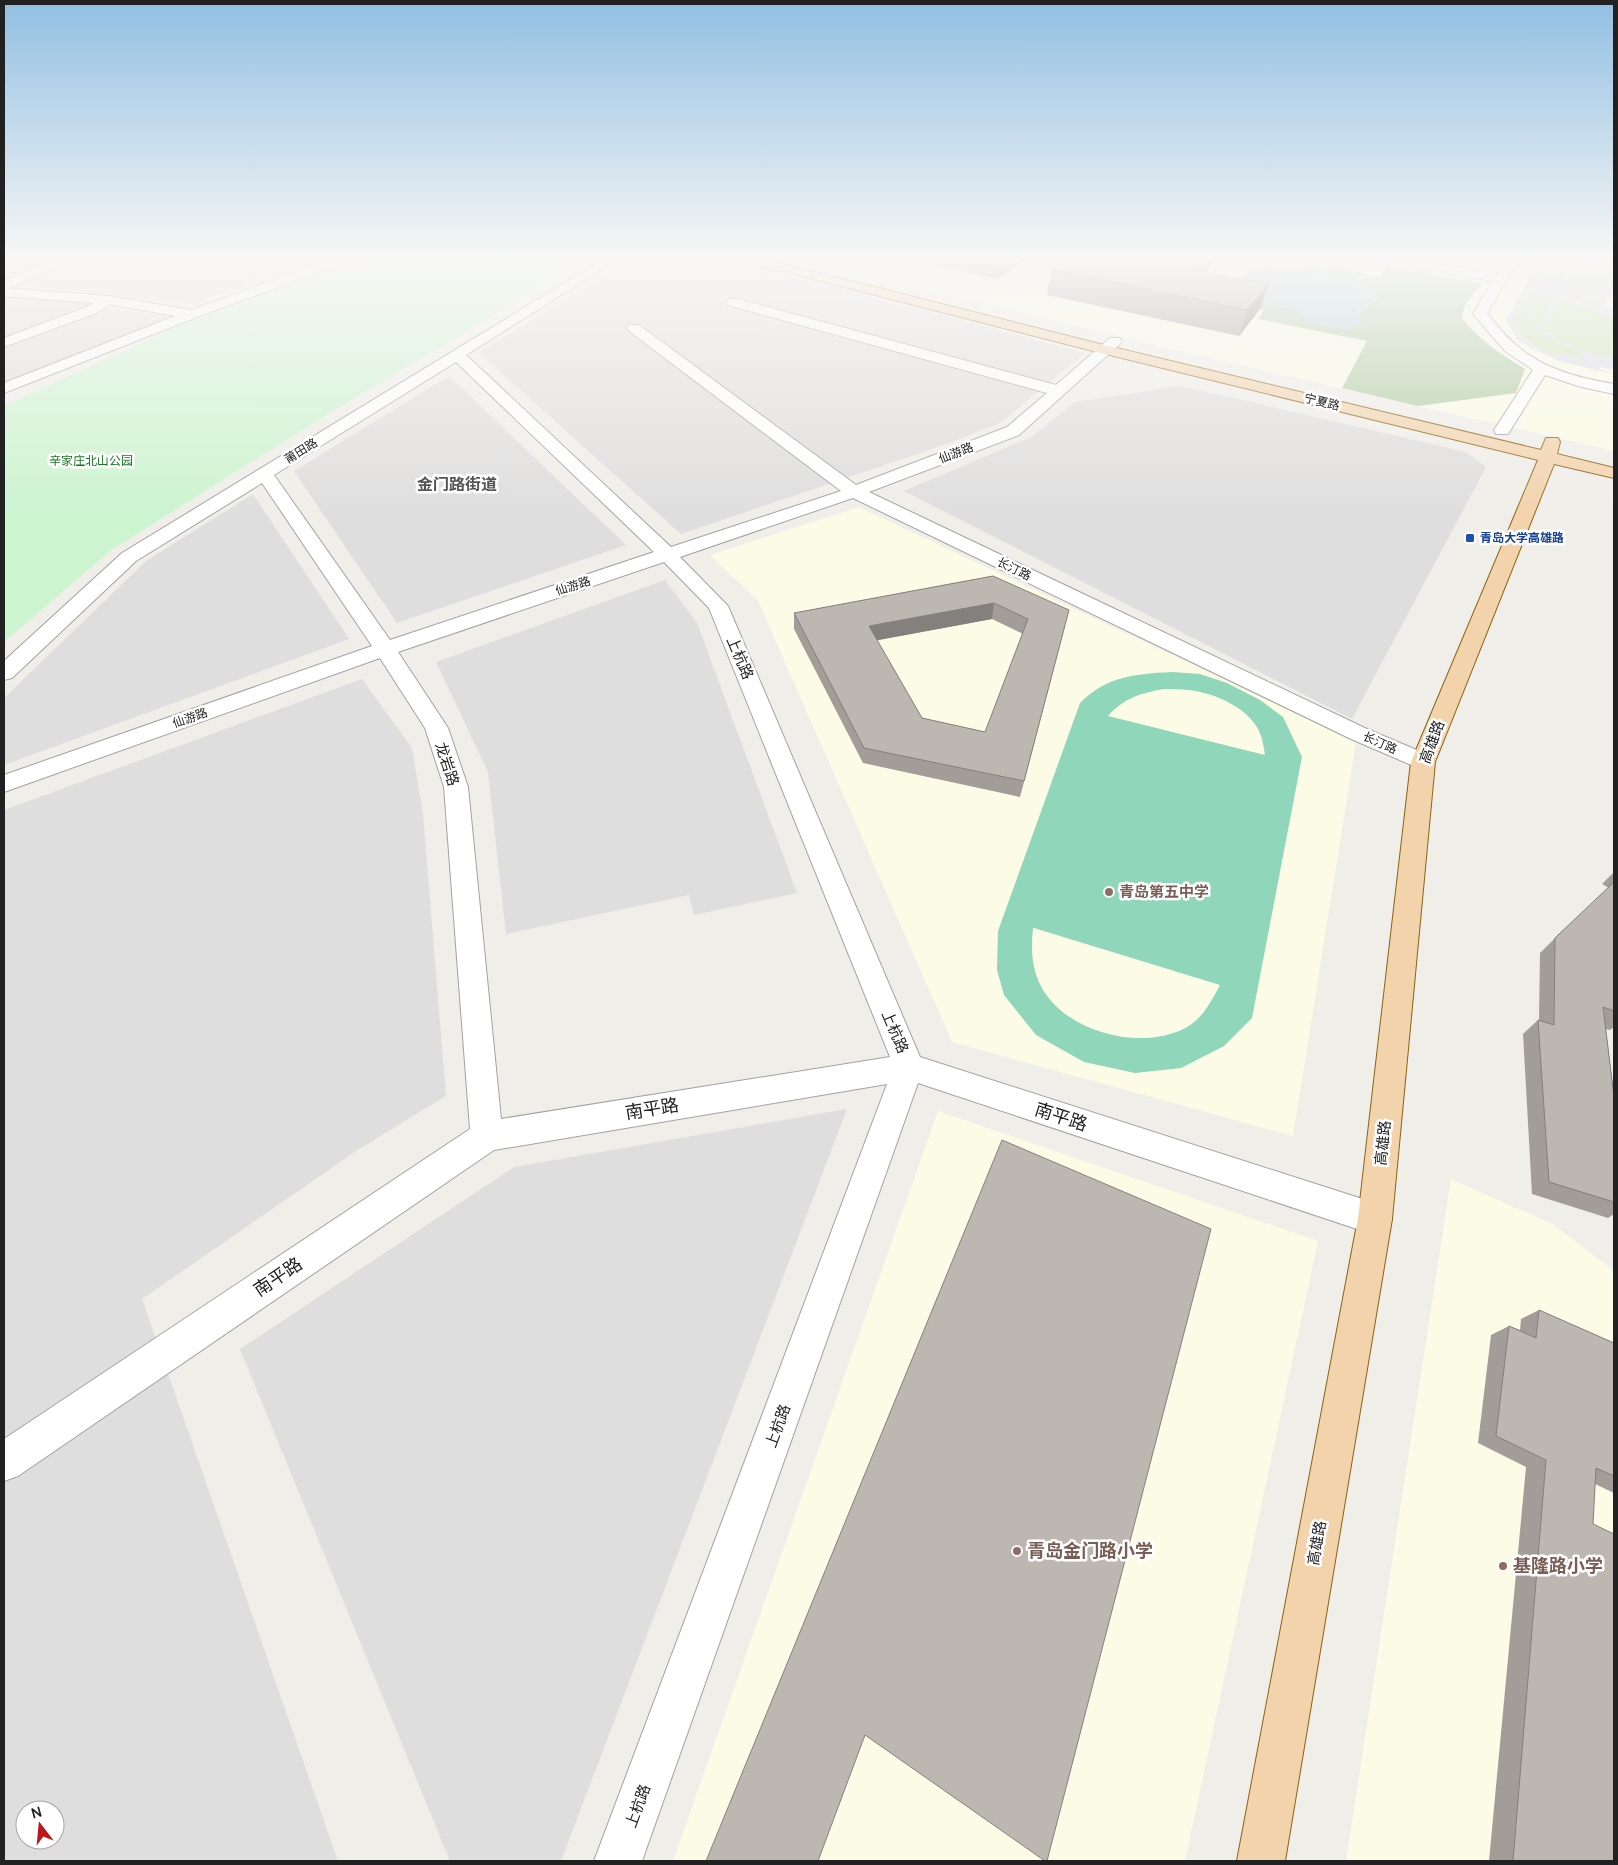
<svg xmlns="http://www.w3.org/2000/svg" width="1618" height="1865" viewBox="0 0 1618 1865" font-family="Manrope,'Noto Sans SC',sans-serif">
	<rect width="100%" height="100%" fill="#f0eee9"/>
	<path fill="#dfdede" fill-rule="evenodd" d="M4,256H330L194,304L23,286H4Z
		M635,256H716L1085,353L1000,423L952,442L681,534L479,353Z
		M4,297L37,299L90,304L82,310L4,339Z
		M108,308L171,317L4,383V349L90,317Z
		M449,376L626,545L397,623L294,471Z
		M1181,386L1466,452L1486,467L1352,719L904,491L1031,437L1075,402Z
		M253,494L349,639L4,765V698L146,561Z
		M665,580L697,623L797,893L694,915L689,895L506,934L488,772L436,662Z
		M362,679L412,748L423,814L446,1096L359,1149L142,1299L338,1861H4V810ZM25,1810H55V1840H25Z
		M847,1109L561,1861H450L240,1349L514,1167Z"/>
	<path fill="#fcfce6" d="M793,256H1614V451L1137,341Z
		M859,507L1356,742L1293,1136L952,1042L758,601L710,555Z
		M938,1111L1318,1241L1185,1861H673Z
		M1451,1179L1554,1225L1614,1271V1861H1346Z"/>
	<path fill="#cde4b5" d="M1555,256H1614V260L1582,261L1562,283L1533,278L1545,259Z
		M1600,262H1614V286L1585,288L1568,285C1577,265 1579,264 1600,262Z
		M1526,292L1555,298L1540,327L1557,342L1586,354L1581,360L1562,353L1554,356C1535,348 1521,340 1511,321Z
		M1561,299C1580,303 1595,313 1614,318V358C1593,354 1556,349 1546,326Z"/>
	<path fill="#afcba2" d="M793,256H853L836,266Z
		M1240,256H1284L1367,274L1354,281L1287,266L1248,261Z
		M1388,265L1482,284L1465,304L1462,318C1481,341 1499,353 1525,369L1516,393L1418,406L1342,388L1367,341L1258,319L1264,310L1204,298L1260,303L1302,312L1307,323L1358,313L1379,297L1357,281L1370,277L1380,276Z"/>
	<path fill="#ccf4cf" d="M370,256H593L333,411L111,550L4,642V406L181,325Z"/>
	<path fill="#90d6ba" fill-rule="evenodd" d="M1172,672L1200,674L1227,683L1260,700L1283,717L1302,757L1252,1018L1224,1046L1181,1068L1135,1073L1084,1062L1036,1035L1004,995L997,970L998,931L1080,703C1107,676 1135,674 1172,672ZM1164,689C1172,689 1180,689 1188,690C1213,692 1253,709 1261,736C1263,742 1264,749 1265,755L1108,716C1124,698 1141,693 1164,689ZM1033,928H1034L1220,985C1212,1000 1203,1018 1187,1027C1143,1052 1067,1033 1042,988C1031,969 1031,948 1033,928Z"/>
	<path fill="#dddde6" fill-rule="evenodd" d="M1549,256H1555L1545,259L1533,278L1562,283L1571,265L1582,261L1614,260L1584,264L1577,267L1568,284L1585,288L1614,286V295H1611L1604,305L1614,309V318L1592,311L1578,302L1561,299L1546,326L1549,333L1562,342L1579,349L1614,358V370L1600,367L1599,369L1614,374L1562,362L1533,349L1517,339L1506,320L1541,258ZM1526,292L1555,298L1540,326L1545,335L1557,342L1585,353L1581,360L1562,353L1554,356L1537,349L1521,337L1511,321Z"/>
	<path fill="#afcfd8" d="M1264,262L1357,281L1379,297L1358,312L1362,325L1345,330L1307,323L1302,312L1260,303L1235,279Z"/>
	<g fill="none" stroke-linecap="round" stroke-linejoin="round">
		<g stroke="#a2a2a2" stroke-width="2">
			<path id="minor" d="M61,256H76L74,259L4,290V281Z
				M609,256H623L466,355L671,547L841,491L629,331L627,328L629,325H639L856,485L1007,427L1047,393L728,305L726,302L728,299H738L1056,385L1110,338H1120L1122,341L1120,344L1019,435L869,492L1367,729L1431,756L1435,762L1431,768L1423,770L1351,739L853,498L680,557L728,606L920,1057L1375,1203L1387,1207L1392,1219L1387,1231L1375,1235L918,1083L642,1861H594L887,1084L494,1150L18,1476L4,1481V1439L470,1129L444,787L425,728L380,658L4,792V775L372,646L262,483L136,561L12,678L4,680V661L122,553ZM456,362L654,552L390,640L274,475ZM664,562L709,608L890,1057L501,1119L468,787L448,728L398,652Z
				M1370,256H1394L1497,274L1509,256H1521L1487,314C1496,324 1505,336 1516,345C1543,369 1579,378 1614,384V394L1581,387L1545,375L1508,434H1496L1494,430L1533,370L1505,351L1473,314L1493,281L1376,260Z
				M108,296L113,297L115,300L113,303L94,314L4,347V338L84,308Z"/>
		</g>
		<g stroke="#a2a2a2" stroke-width="2">
			<path id="tertiary" d="M340,256H357L355,259L197,317L4,393V383L175,316L108,304L4,296V288L108,296L191,310Z"/>
		</g>
		<g stroke="#8c6212" stroke-width="2">
			<path id="primary" d="M733,256H752L1100,344L1541,450L1546,438H1558L1560,442L1557,454L1614,468V478L1554,464L1435,762L1392,1219L1285,1861H1237L1358,1219L1411,762L1538,460L1093,351L735,259Z"/>
		</g>
		<use href="#minor" fill="#fff" fill-rule="evenodd"/>
		<use href="#tertiary" fill="#fff" fill-rule="evenodd"/>
		<use href="#primary" fill="#f2d3ac" fill-rule="evenodd"/>
	</g>
	<path fill="#a39d99" fill-rule="evenodd" d="M894,256H1030L997,279Z
		M1068,256H1214L1212,265L1204,271L1260,309L1239,336L1047,295L1051,269Z
		M993,576L1065,626L1020,797L863,763L794,629V613ZM992,619L1023,634L985,732L922,718L877,640Z
		M1614,872V1027L1610,1030L1606,1029L1614,1097V1214L1608,1218L1532,1194L1523,1034L1538,1020H1539L1540,953L1555,938L1609,888L1602,884Z
		M1539,1310L1614,1343V1493L1595,1484L1593,1524L1614,1861H1489L1526,1467L1478,1443L1491,1335L1509,1326L1520,1330L1521,1319Z"/>
	<path fill="#84807d" d="M1000,256H1030L997,279Z
		M1201,256H1214L1212,265L1179,293L1186,268Z
		M1269,284L1260,309L1239,336L1247,310Z
		M994,603L992,619L868,642L869,626Z
		M1065,626L1020,797L1024,781Z"/>
	<path fill="#bdb7b2" stroke="#84807d" fill-rule="evenodd" d="M1068,256H1201L1186,268L1269,284L1247,310L1051,269Z
		M993,576L1069,610L1024,781L864,748L794,613ZM994,603L1028,619L985,732L922,718L869,626Z
		M1614,882V1011L1603,1007L1614,1097V1202L1549,1182L1538,1020L1554,1025L1555,938Z
		M1002,1140L1211,1229L1047,1861H1045L865,1735L818,1861H706Z
		M1539,1310L1614,1343V1476L1596,1468L1593,1524L1614,1534V1861H1513L1546,1460L1496,1436L1509,1326L1536,1338Z"/>
	<linearGradient id="sky" x2="0" y2="1"><stop stop-color="#91bfe2"/><stop offset="0.5" stop-color="#f8f7f5"/><stop offset="1" stop-color="#f8f7f5" stop-opacity="0"/></linearGradient>
	<rect width="1618" height="517" fill="url(#sky)"/>
	<rect fill="#1a4fb4" stroke="#fff" stroke-width="2" x="1465" y="533" width="10" height="10" rx="2.5"/>
	<g fill="#8d6e63" stroke="#fff" stroke-width="2">
		<circle cx="1109" cy="892" r="5"/>
		<circle cx="1017" cy="1551" r="5"/>
		<circle cx="1503" cy="1566" r="5"/>
	</g>
	<g text-anchor="middle" stroke-width="5" stroke-linejoin="round" paint-order="stroke">
		<g font-size="12" fill="#212121" stroke="#fff">
			<text transform="translate(1322 402) rotate(14)" y="4">宁夏路</text>
			<text transform="translate(301 451) rotate(-32)" y="4">莆田路</text>
			<text transform="translate(956 453) rotate(-21)" y="4">仙游路</text>
			<text transform="translate(1014 569) rotate(26)" y="4">长汀路</text>
			<text transform="translate(573 586) rotate(-18)" y="4">仙游路</text>
			<text transform="translate(190 718) rotate(-19)" y="4">仙游路</text>
			<text transform="translate(1380 743) rotate(24)" y="4">长汀路</text>
		</g>
		<g font-size="12" fill="#197520" stroke="#fff">
			<text x="91" y="465">辛家庄北山公园</text>
		</g>
		<g font-size="12" font-weight="bold" fill="#164399" stroke="#fff" text-anchor="start">
			<text x="1480" y="542">青岛大学高雄路</text>
		</g>
		<g font-size="15" fill="#212121" stroke="#fff">
			<text transform="translate(740 658) rotate(67)" y="5">上杭路</text>
			<text transform="translate(1432 742) rotate(-70)" y="5">高雄路</text>
			<text transform="translate(447 764) rotate(72)" y="5">龙岩路</text>
			<text transform="translate(895 1032) rotate(67)" y="5">上杭路</text>
			<text transform="translate(1383 1143) rotate(-84)" y="5">高雄路</text>
			<text transform="translate(778 1426) rotate(-70)" y="5">上杭路</text>
			<text transform="translate(1317 1543) rotate(-80)" y="5">高雄路</text>
			<text transform="translate(638 1806) rotate(-70)" y="5">上杭路</text>
		</g>
		<g font-size="15" font-weight="bold" fill="#785e54" stroke="#fff" text-anchor="start">
			<text x="1119" y="897">青岛第五中学</text>
		</g>
		<g font-size="16" font-weight="bold" fill="#545454" stroke="#fff">
			<text x="457" y="490">金门路街道</text>
		</g>
		<g font-size="18" fill="#212121" stroke="#fff">
			<text transform="translate(652 1109) rotate(-9)" y="6">南平路</text>
			<text transform="translate(1061 1117) rotate(18)" y="6">南平路</text>
			<text transform="translate(278 1277) rotate(-34)" y="6">南平路</text>
		</g>
		<g font-size="18" font-weight="bold" fill="#785e54" stroke="#fff" text-anchor="start">
			<text x="1027" y="1557">青岛金门路小学</text>
			<text x="1513" y="1572">基隆路小学</text>
		</g>
	</g>
	<rect width="1618" height="1865" fill="none" stroke="#212121" stroke-width="10"/>
	<g transform="translate(40 1825) rotate(344)"><circle r="24" fill="#ffffff" stroke="#a6a6a6"/>
	<path d="M0-4L9 19L0 12L-9 19Z" fill="#ba181a"/>
	<text y="-8" font-size="14" font-weight="bold" text-anchor="middle" fill="#212121">N</text>
	</g>
</svg>
